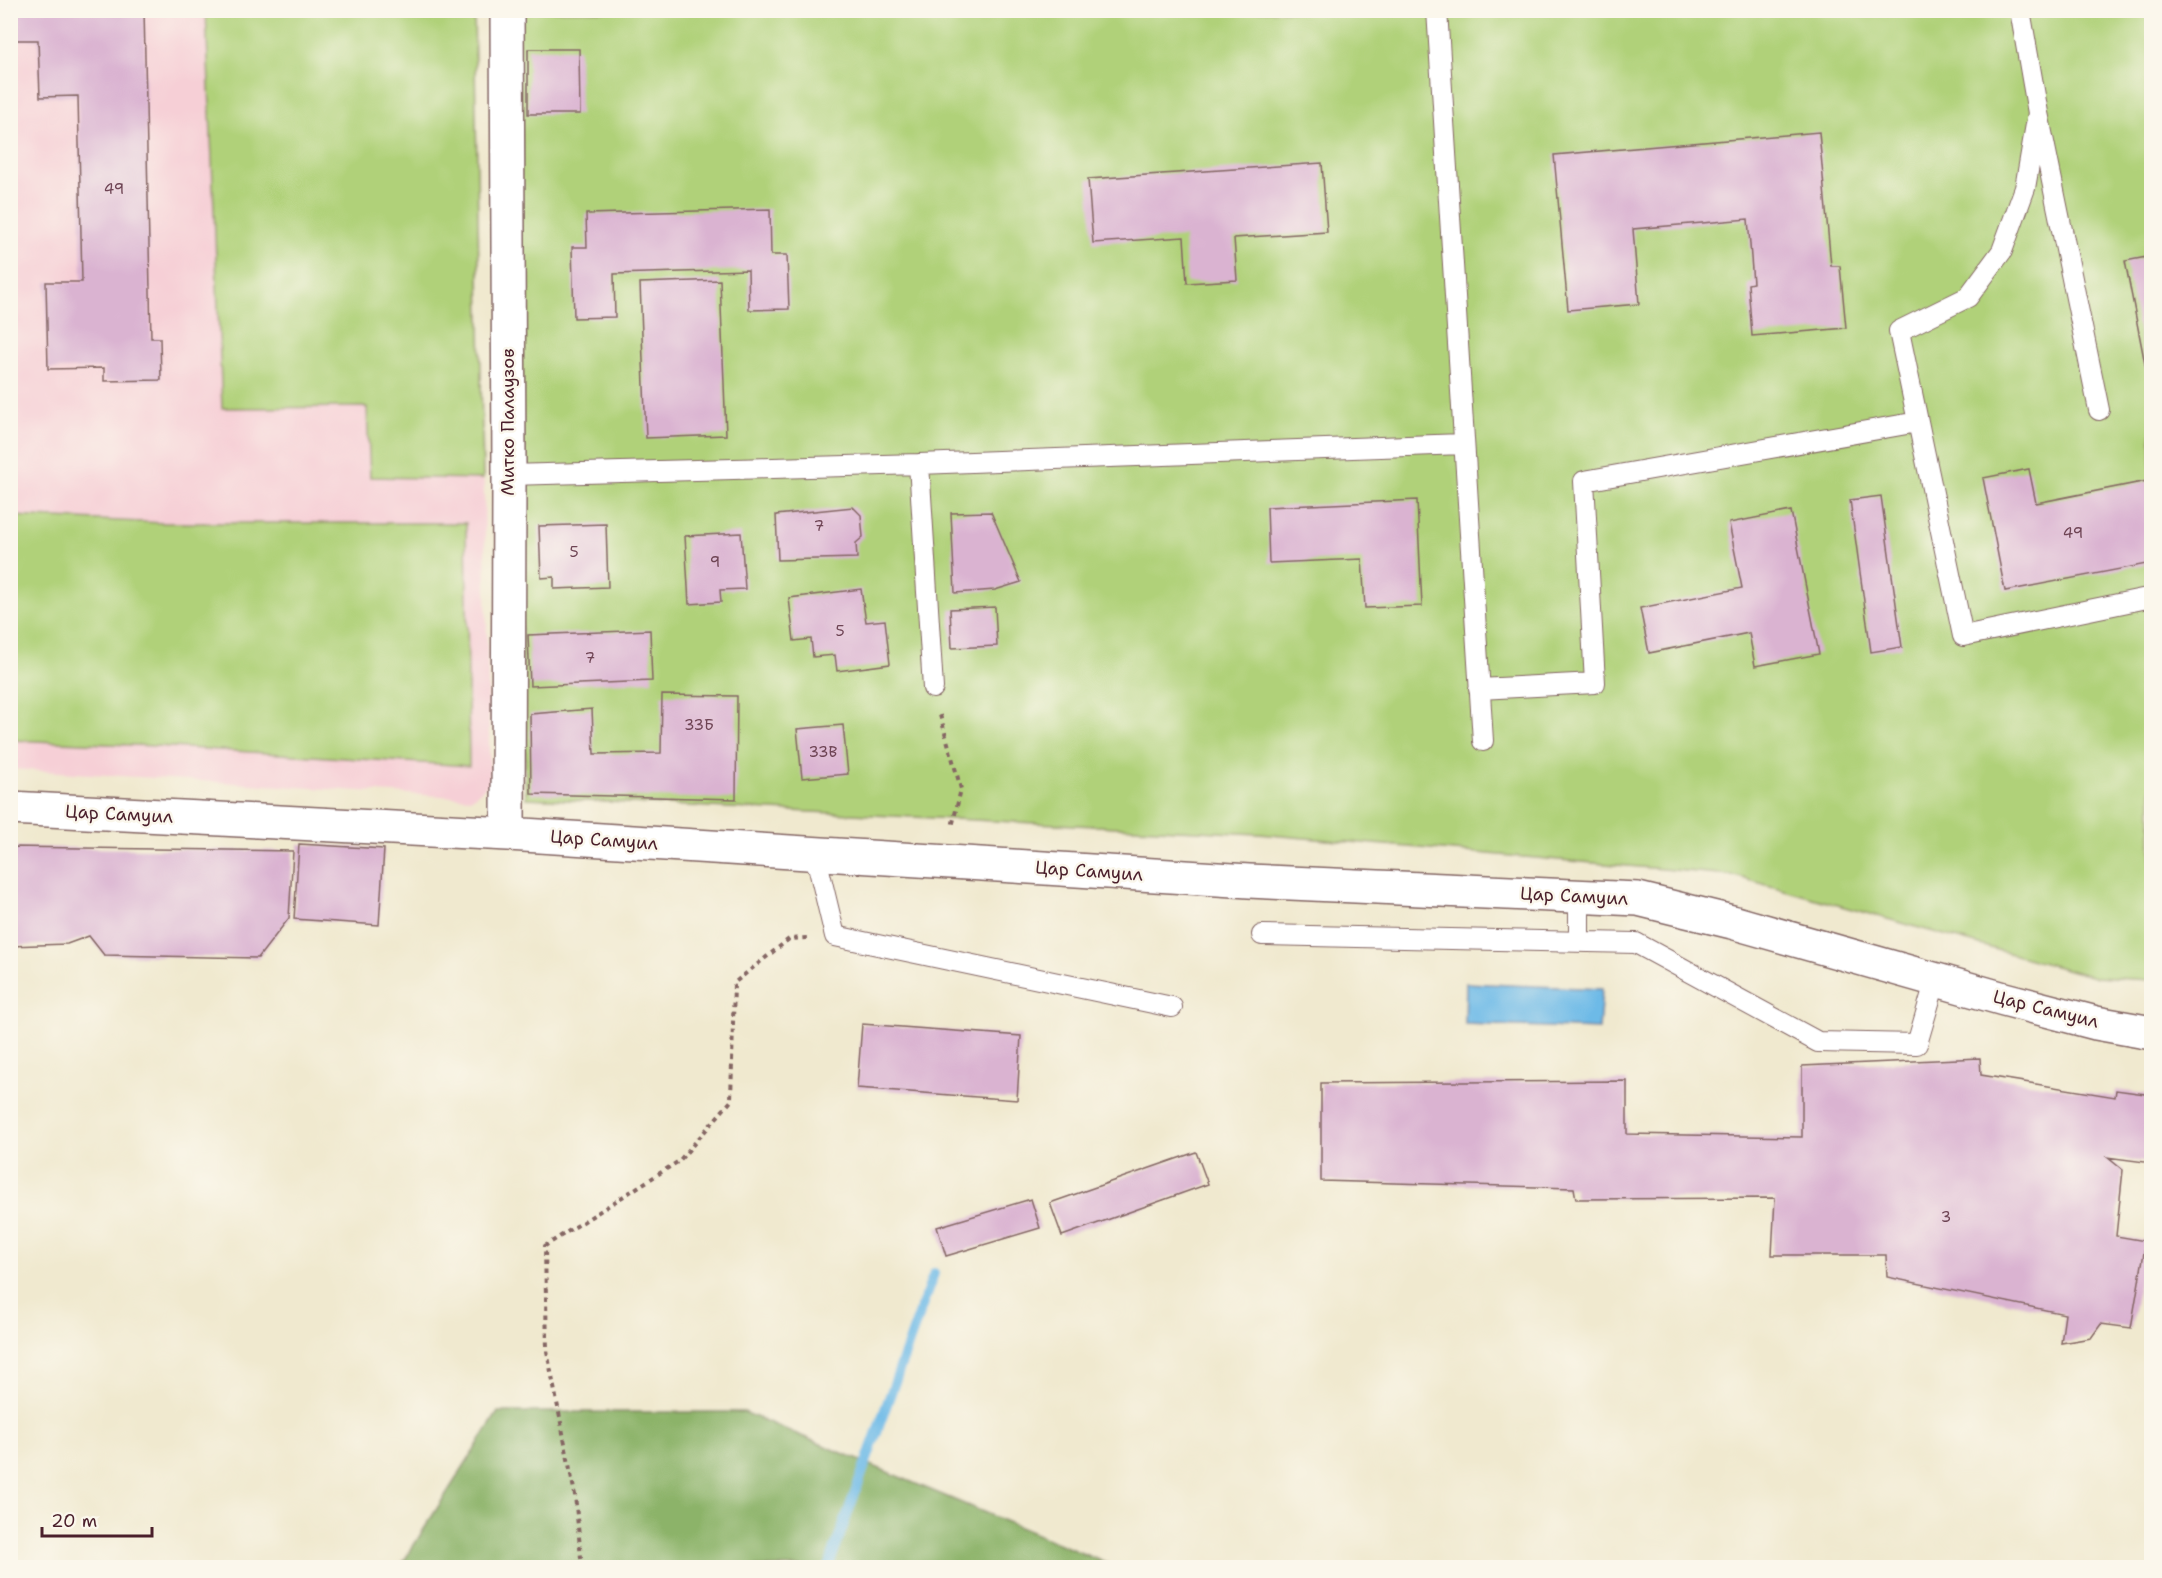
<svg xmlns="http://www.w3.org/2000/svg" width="2162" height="1578" viewBox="0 0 2162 1578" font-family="'Shantell Sans',sans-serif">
	<rect width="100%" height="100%" fill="#fbf7ec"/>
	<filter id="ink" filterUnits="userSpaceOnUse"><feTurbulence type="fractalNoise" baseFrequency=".0167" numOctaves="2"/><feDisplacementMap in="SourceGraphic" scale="12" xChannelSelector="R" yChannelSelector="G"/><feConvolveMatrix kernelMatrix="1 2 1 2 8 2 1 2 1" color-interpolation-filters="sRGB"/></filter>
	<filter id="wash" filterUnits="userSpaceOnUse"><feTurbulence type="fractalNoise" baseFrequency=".008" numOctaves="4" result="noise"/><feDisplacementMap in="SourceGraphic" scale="24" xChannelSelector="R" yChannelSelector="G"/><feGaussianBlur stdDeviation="1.35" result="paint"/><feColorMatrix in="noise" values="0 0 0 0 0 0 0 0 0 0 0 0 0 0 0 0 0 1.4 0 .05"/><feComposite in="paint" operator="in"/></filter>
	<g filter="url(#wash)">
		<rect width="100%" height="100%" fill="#f0e9cf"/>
		<path fill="#f6cfd6" d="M10,11H474L490,783L472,798L11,769Z"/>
		<path fill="#b0d179" stroke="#7d7852" stroke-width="1.5" d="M206,11H474L483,479L370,477L367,407L222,408Z
			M505,11H2151V980L2094,977L1731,875L1259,834L526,798Z
			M11,516L164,523H466L469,766L156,746L11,740Z"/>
		<path fill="#8cb369" stroke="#6b694a" stroke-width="1.5" d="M498,1412H744L1115,1567H400Z"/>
		<path fill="#6dbae7" stroke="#5c6c89" stroke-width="1.5" d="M1466,983L1602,989L1599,1029L1465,1024Z"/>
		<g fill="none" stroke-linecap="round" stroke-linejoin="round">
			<path stroke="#6dbae7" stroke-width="10" d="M828,1568L934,1273"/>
		</g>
		<g id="blocks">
			<path fill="#dab3d1" d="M10,10H144L151,338H160L161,380L104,381V368L48,369L46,282H82L78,96L40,97L38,40H10Z
				M528,49H579L580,114H528Z
				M1819,132L1831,266H1840L1846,328L1752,336L1748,284L1753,283L1748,219L1633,229L1639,304L1568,310L1554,155Z
				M1322,163L1327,232L1234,238L1237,280L1187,283L1184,237L1093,243L1088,179Z
				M770,209L771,255H787L789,309L749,310L748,270L614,274L615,317L574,318L572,247H587L586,214Z
				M2152,256V390H2150L2125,261Z
				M720,280L726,435L646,438L640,283Z
				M2029,469L2036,503L2152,480V563L2005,591L1983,478Z
				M1881,496L1902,647L1871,652L1850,500Z
				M1417,500L1422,606L1365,608L1362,559L1269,563L1267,507Z
				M853,507L861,515L863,537L856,543L857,558L778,560L776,515Z
				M1791,511L1819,654L1755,666L1749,633L1649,653L1640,608L1742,588L1729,523Z
				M991,512L1021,582L995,590L955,593L951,513Z
				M606,524L608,587L554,589V577L541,578L539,526Z
				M741,533L745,589L720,590L721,602L689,604L685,536Z
				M861,589L866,622L885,620L890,664L837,671L835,655L813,657L811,639L794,641L789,598Z
				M995,607L997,646L952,648L950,609Z
				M650,630L652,681L530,686L528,635Z
				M662,695L737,696L736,799L531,794L530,714L592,709L594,754L661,753Z
				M843,725L848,774L802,778L797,729Z
				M299,844L384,849L379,925L294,919Z
				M10,847L293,851L289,918L258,958L104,955L89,936L67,944L10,946Z
				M862,1024L1021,1036L1017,1100L857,1088Z
				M1980,1058L1981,1075L2115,1097L2116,1090L2152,1095V1163L2107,1157L2123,1170L2116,1236L2146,1241L2131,1328L2101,1324L2091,1338L2061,1343L2065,1314L1887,1277L1886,1255H1772L1775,1198L1576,1199L1574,1188L1321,1181V1083L1627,1081V1134L1802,1137V1066Z
				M1196,1152L1208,1184L1062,1236L1050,1203Z
				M1031,1199L1040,1228L946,1256L937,1227Z"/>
		</g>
	</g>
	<g filter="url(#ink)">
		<use href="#blocks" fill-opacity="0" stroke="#846664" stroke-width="1.5"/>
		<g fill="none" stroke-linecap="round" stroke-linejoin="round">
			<g stroke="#846664" stroke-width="22">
				<path id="lane" d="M1437,10L1483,741
					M2020,10L2038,113L2099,410
					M2038,113L2025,188L2002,251L1968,297L1899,331L1963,636L2152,597
					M919,464L933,688
					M509,475L919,464L1463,444
					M1479,689L1595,683L1584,481L1918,422
					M815,853L835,936L1172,1007
					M1579,896V941
					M1262,935L1636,943L1818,1042L1917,1044L1936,979"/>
			</g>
			<g stroke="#846664" stroke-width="36">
				<path id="street" d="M507,10L509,475L508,834
					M10,808L508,834L1249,881L1638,899L1732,922L2004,999L2096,1023L2152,1033"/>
			</g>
			<path stroke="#846664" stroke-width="4" stroke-dasharray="4.5 4.5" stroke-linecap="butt" d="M940,715L961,789L952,827
				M582,1568L575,1495L547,1351L545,1246L679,1161L731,1101L734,983L789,939L807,938"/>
			<use href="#lane" stroke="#fff" stroke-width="20"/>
			<use href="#street" stroke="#fff" stroke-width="33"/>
		</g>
	</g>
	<g text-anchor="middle" stroke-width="5" stroke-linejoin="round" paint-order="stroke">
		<g font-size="15" fill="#6e4454">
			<text x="114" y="194">49</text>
			<text x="819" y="531">7</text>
			<text x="2073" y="538">49</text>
			<text x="574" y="557">5</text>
			<text x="715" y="567">9</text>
			<text x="840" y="636">5</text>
			<text x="590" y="663">7</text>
			<text x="699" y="730">33Б</text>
			<text x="823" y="757">33В</text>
			<text x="1946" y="1222">3</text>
		</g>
		<g font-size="18" fill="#4a1f2b" stroke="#fbf7ec">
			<text transform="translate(508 422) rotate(-90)" y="6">Митко Палаузов</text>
			<text transform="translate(119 814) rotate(3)" y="6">Цар Самуил</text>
			<text transform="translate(604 840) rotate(4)" y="6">Цар Самуил</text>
			<text transform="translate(1089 871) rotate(4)" y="6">Цар Самуил</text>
			<text transform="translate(1574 896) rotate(3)" y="6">Цар Самуил</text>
			<text transform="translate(2046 1009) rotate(14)" y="6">Цар Самуил</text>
		</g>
	</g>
	<rect width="2162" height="1578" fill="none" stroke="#fbf7ec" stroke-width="36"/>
	<path d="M42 1527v9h110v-9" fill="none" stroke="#4a1f2b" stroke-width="3"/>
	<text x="51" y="1527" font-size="18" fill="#4a1f2b" stroke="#fbf7ec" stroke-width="4.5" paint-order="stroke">20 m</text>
</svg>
